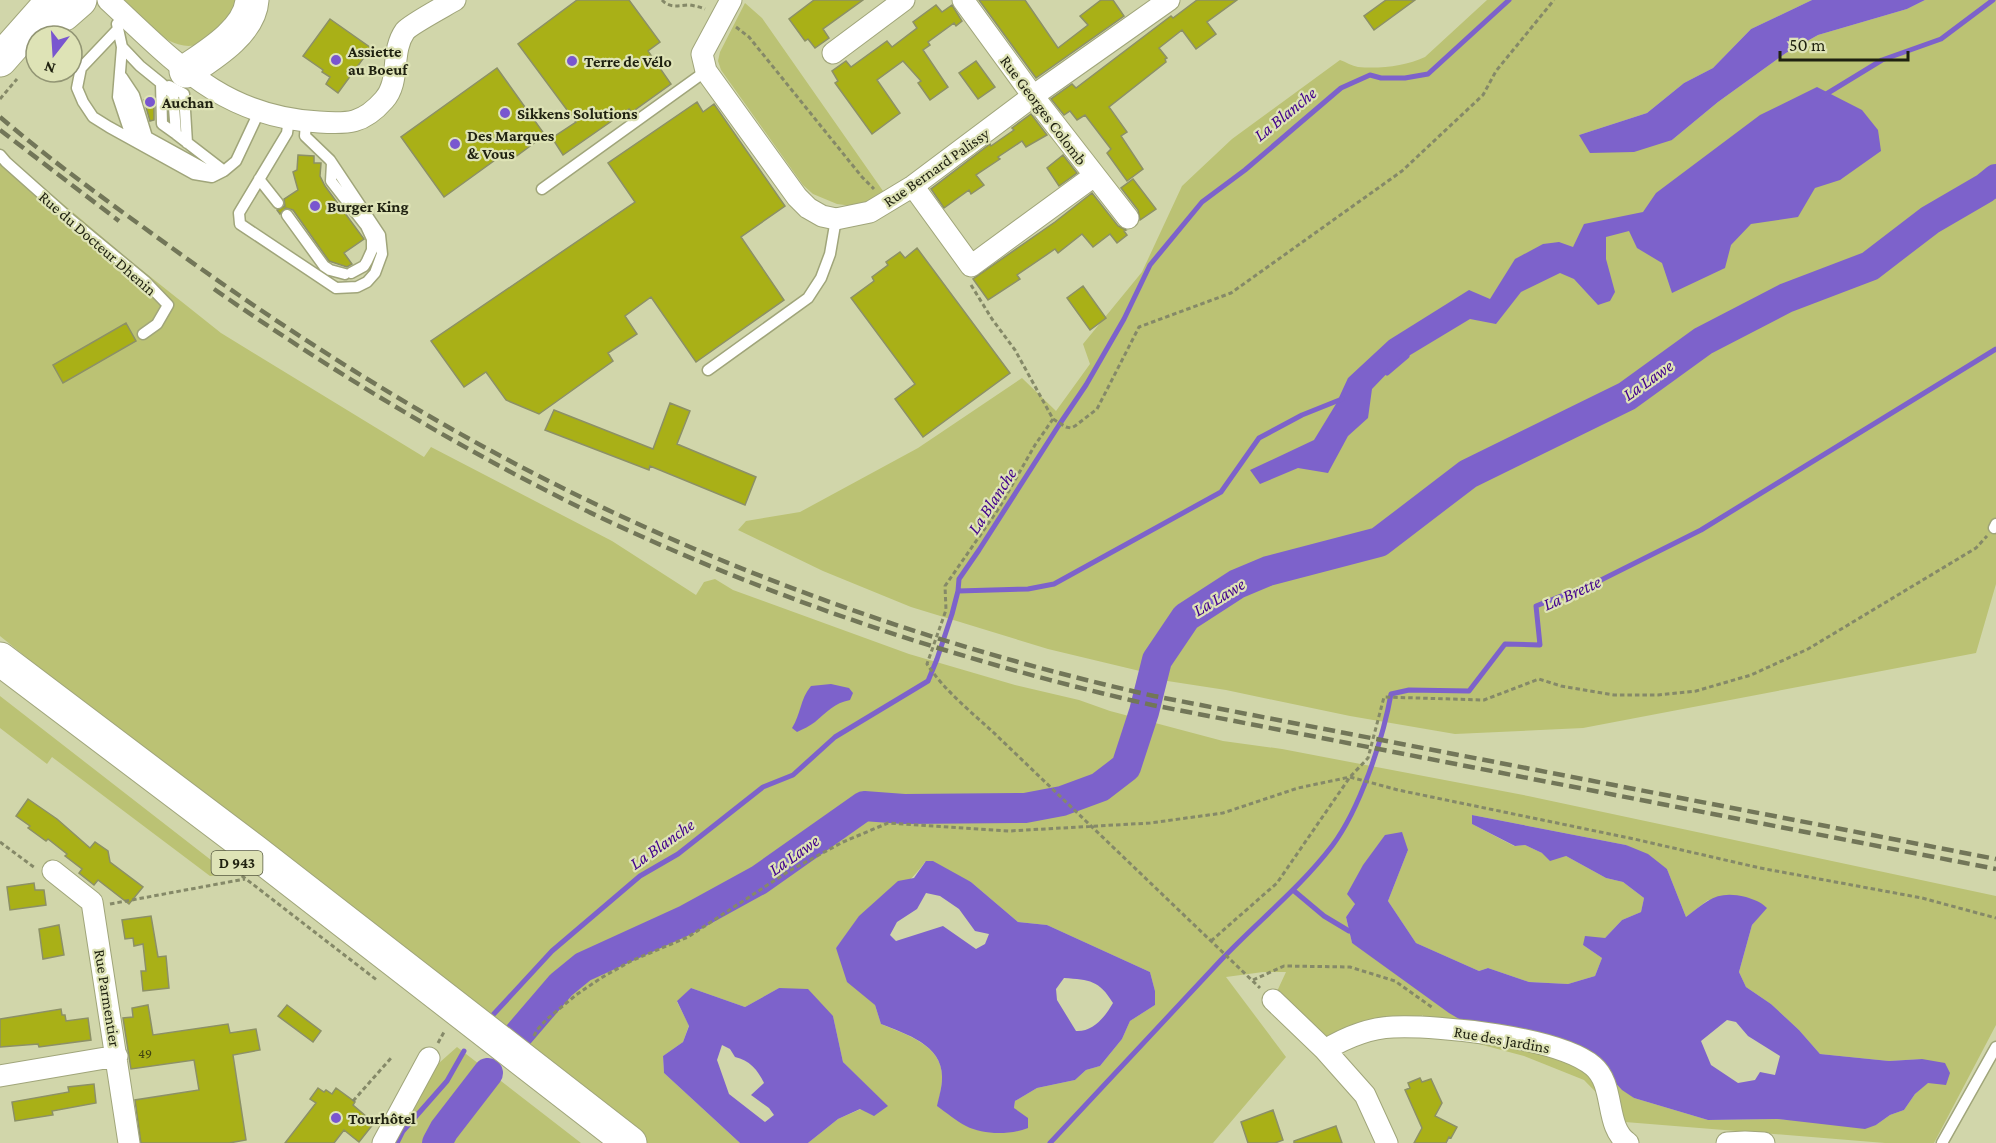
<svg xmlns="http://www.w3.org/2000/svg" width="1996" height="1143" viewBox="0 0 1996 1143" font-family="'Crimson Pro',serif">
	<rect width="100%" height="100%" fill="#d1d6aa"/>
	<path fill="#bbc274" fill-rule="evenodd" d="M122,0H236C234,16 226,24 214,33C209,36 204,41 199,44C171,55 140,17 122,0Z
		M1487,0H1812L1751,29L1713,68L1684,83L1647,113L1579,135L1672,140L1718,102L1786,53L1818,35L1907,9L1925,0H1996V584L1976,653L1583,728L1455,734L1350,716L1226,690L1161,680L1144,672L1048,649L911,607L823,571L738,530L746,521L800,512L918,448L1022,378L1056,411L1090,364L1083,344L1142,272L1182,186L1232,139L1340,60C1346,62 1352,66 1358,67C1380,69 1406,66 1425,57Z
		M745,3L762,18L883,191L863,204L852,206L837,204L813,194L803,185L721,70L718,61L720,52Z
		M5,155L133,263L221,333L424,457L431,447L612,541L696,595L704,582L715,579L733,590L909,654L1015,685L1079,700L1110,711L1223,741L1282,749L1528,796L1996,896V1025L1934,1143H1885L1625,1122L1584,1080L1524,1056L1445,1035L1422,1015L1420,1028L1313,1039L1273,1000L1286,972H1263L1226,977L1286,1057L1213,1143H808L838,1119L861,1109L887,1106L843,1062L833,1016L779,988L745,1007L691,988L677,1002L689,1025L683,1042L663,1056L664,1073L740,1143H647L282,864L0,636V160ZM1472,815L1626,845L1667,869L1686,917L1708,900L1766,907L1752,925L1739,972L1746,987L1771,1004L1799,1030L1820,1054L1889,1061L1922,1059L1928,1082L1915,1094L1904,1110L1890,1115L1876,1125L1777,1119L1708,1120L1634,1098L1577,1048L1352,943L1346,917L1355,904L1408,850L1388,901L1416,943L1479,971L1488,968L1529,982L1568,984L1595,976L1602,958L1583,945L1605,938L1622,920L1641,912L1644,898L1623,882L1606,878L1566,856L1542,853L1525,845L1514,846L1472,824ZM925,862L971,882L1018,922L1047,925L1150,972L1155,991V1005L1130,1021L1122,1039L1100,1066L1086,1070L1075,1080L1037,1088L1015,1101L1014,1108L938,1107C939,1097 942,1087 942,1078C943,1045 906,1035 881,1024L875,1005L836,948C861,914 901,896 925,862Z
		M0,696L229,874L210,876L52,757L47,764L0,728Z
		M457,1047L581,1143H389L430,1071Z"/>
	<path fill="#7d62cb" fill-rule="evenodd" d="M1812,0H1925L1907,9L1818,35L1786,53L1718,102L1672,140L1634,152L1590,153L1579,135L1647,113L1684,83L1713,68L1751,29Z
		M1817,87L1862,110L1878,130L1881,151L1840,180L1815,188L1798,217L1751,224L1731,245L1725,268L1672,293L1662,263L1637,248L1629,231L1606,237V259L1615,292L1610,301L1598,305L1574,279L1560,273L1521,292L1496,324L1470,319L1397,363L1372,389L1368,418L1348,436L1328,473L1298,468L1260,484L1250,470L1314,440L1336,404L1348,378L1389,340L1469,290L1490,299L1515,259L1543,244L1559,242L1573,247L1584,224L1643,212L1656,193L1760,115Z
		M831,684L849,688L853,693L850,700C834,703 827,712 815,722C810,726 803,729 797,732L792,728C801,714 800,699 811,686Z
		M1472,815L1626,845L1648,854L1667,869L1686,917C1708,900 1717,890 1746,897C1754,900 1760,901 1767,908L1752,925L1739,972L1746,987L1771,1004L1799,1030L1820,1054L1889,1061L1922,1059L1945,1063L1950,1073L1946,1085L1928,1083L1915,1094L1904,1110L1890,1115L1876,1125L1865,1129L1777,1119L1708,1120L1634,1098L1622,1090L1599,1065L1471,1026L1449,1013L1352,943L1346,917L1355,904L1347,894L1363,865L1385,835L1402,832L1408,850L1388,901L1416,943L1479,971L1488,968L1529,982L1568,984L1595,976L1602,958L1583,945L1585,936L1605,938L1622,920L1641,912L1644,898L1623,882L1606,878L1566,856L1550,861L1542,853L1525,845L1515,846L1472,824ZM1727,1020L1736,1022L1748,1036L1780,1056L1775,1075L1760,1072L1755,1080L1738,1083L1711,1065L1701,1041Z
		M926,861H933L971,882L1018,922L1047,925L1150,972L1155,991V1005L1130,1021L1122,1039L1100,1066L1086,1070L1075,1080L1037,1088L1015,1101L1014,1108L1028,1118V1128C1010,1135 983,1135 966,1126C956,1121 947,1113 937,1106C939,1097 942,1087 942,1078C943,1045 906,1034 881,1024L875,1005L847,982L836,948L859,916L898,881L914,878ZM926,893L940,896L959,909L975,931L989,934L985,944L976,949L943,926L896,941L890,935L897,922L917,909ZM1064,978C1090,980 1099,980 1113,1003C1105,1017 1093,1032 1076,1031L1057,1000L1056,989Z
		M691,988L745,1007L779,988L808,989L833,1016L843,1062L888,1106L874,1116L860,1109L838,1119L808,1143H740L664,1073L663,1056L683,1042L689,1026L677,1001ZM722,1045L730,1049L735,1057C749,1060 758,1070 764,1083L751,1095L769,1108L774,1115L765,1122L729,1094L717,1060Z"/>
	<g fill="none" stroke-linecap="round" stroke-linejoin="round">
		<path stroke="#7d62cb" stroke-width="5" d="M1823,96L1882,60L1941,39L1993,0
			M1387,373L1407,356
			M958,591L1028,589L1054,584L1221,492L1259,438L1302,415L1342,399
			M1293,890L1324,916L1349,931
			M491,1017L552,951L640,876L678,854L763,787L793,775L835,737L928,681L937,659L952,614L958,591L959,579L979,550L1059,425L1086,385L1124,319L1150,265L1202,202L1245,170L1341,88L1370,75L1381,78H1405L1428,74L1509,0
			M397,1143L403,1131L447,1081L464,1051
			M1050,1143C1107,1082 1164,1021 1221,960C1258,921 1299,889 1332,846C1360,809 1383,739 1391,694L1409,690L1469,691L1505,644L1540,645L1536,606L1599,581L1701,530L1996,349"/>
		<path stroke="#7d62cb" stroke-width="30" d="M519,1034L561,985L583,967L686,920L759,880L864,806L904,809L1025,808L1062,801L1100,787L1126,767L1144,712L1157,660L1186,617L1237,584L1268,571L1379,542L1468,474L1627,396L1703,341L1786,298L1870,266L1930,220L1985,188L1996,179
			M437,1143L444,1130L488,1073"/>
	</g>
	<path fill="#a9b017" stroke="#8c9066" stroke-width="1.5" d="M577,0H629L660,42L648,51L671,84L632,112L629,109L563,155L552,138L576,122L518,44Z
		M814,0H863L823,29L829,38L815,48L808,39L805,41L789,19Z
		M979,0H1025L1058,48L1088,25L1080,16L1101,0H1113L1124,16L1036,78Z
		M1197,0H1237L1207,22L1216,34L1196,49L1182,30L1159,48L1167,58L1165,59L1166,62L1109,107L1127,132L1121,136L1143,169L1127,181L1107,153L1111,149L1085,115L1077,120L1070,111L1064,115L1051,99L1072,84L1076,88L1171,16L1173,18Z
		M1386,0H1415L1374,30L1364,16Z
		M936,5L942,12L952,5L962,21L956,26L954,23L928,42L930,45L923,50L948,87L930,100L918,83L921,81L903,61L877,80L900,113L872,134L835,83L838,81L832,71L846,61L851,67L887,41L892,47L917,28L913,22Z
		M330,19L371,48L338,93L326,84L330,77L322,72L323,70L303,56Z
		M976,61L995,87L978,99L959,73Z
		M497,68L545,135L514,158L509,150L444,197L401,137Z
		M144,100H154V120L150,121Z
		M697,102L703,112L714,104L785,206L741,237L784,300L696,362L651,297L625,316L637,334L608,353L613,361L539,414L506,400L486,372L464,387L431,341L635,202L608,163Z
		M1031,114L1047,135L1026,147L1022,141L998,157L1000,159L976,175L984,185L971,194L969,190L944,208L931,189L990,144L991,146L1014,130L1012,128Z
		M298,155L314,156V163H321L320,176L325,186L364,239L344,253L352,264L347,267L329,261L293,210L286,208L280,214L277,210L285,206L284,199L298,190L293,172L297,170Z
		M1063,155L1077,173L1059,186L1047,168Z
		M1133,179L1156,209L1140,220L1138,210L1121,188Z
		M1092,193L1118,226L1126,230L1124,231L1127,235L1117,243L1110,234L1093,247L1082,234L1058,253L1055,249L1017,275L1020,279L988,300L973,279L1055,222Z
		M917,248L1010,373L923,437L895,399L915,384L851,298L874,281L872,277L888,265L886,262L900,252L905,258Z
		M1083,286L1106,318L1090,330L1067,298Z
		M126,323L136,341L63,383L53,365Z
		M670,403L690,411L677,444L756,477L745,505L650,466L649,470L545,430L554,410L653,449Z
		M28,799L57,819L90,848L95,842L108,851L110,862L143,887L129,904L98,880L94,885L79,873L82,869L65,856L67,854L48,839L46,841L28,828L30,826L16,816Z
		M34,883L35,890H44L46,905L10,910L7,887Z
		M151,916L158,957L166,956L169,988L143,991L141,971H146L143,944L134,946L133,938L125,939L122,920Z
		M59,925L64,955L43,959L39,929Z
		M148,1005L153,1035L228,1024L230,1033L256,1029L260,1050L233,1055L246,1140L229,1143H141L135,1100L199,1090L194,1060L131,1069L123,1018L133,1017L132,1008Z
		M287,1005L321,1031L313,1042L278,1016Z
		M61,1009L62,1015H65L66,1021L88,1018L91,1040L39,1047L38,1044L0,1047V1019Z
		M1420,1078L1422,1082L1431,1079L1442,1103L1435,1116L1457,1127L1451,1138L1449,1137L1446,1143H1414L1422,1128L1405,1090L1410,1088L1408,1083Z
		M94,1084L96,1103L52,1111L53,1115L15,1121L12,1102L69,1092L68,1087Z
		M318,1088L324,1092L326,1090L332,1094L336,1088L355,1102L353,1105L374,1123L359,1142L344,1130L334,1143H285L316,1103L310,1099Z
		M1273,1110L1283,1140L1275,1143H1248L1241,1122Z
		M1336,1126L1342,1143H1294V1141Z"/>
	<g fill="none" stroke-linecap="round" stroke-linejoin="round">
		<g stroke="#a0a57a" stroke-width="13">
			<path id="service" d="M117,24L122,47L140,66L161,83L162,124L176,134
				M118,29L81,68L77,88L83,102L93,117L109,127L194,174L212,177L224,171L236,161L259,112
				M122,47L118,97L128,127L147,137
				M122,77L134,95L147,137L216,175
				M161,83L173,94L176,134L224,171
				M124,84C126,100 131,121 143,133
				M169,86L184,94L187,143
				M289,119L287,133L239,213L240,224L336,288L357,287L367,282L375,273L382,254L380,235L330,160L305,136L306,122
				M0,155L6,162L70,219L145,281L168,305L157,324L143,334
				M332,163L331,181L366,226L372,239V250L367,261L364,266L351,273
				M259,179L278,203
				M542,189L706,71
				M287,215L324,266L330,270L345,274
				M708,370L808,298L821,278L830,254L836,219
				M1994,528L1996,524
				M1942,1143L1996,1047"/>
		</g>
		<g stroke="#a0a57a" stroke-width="23">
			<path id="minor" d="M108,0C174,61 222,117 319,122C348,124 363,124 384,100C401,81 390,52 405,31C411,24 445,6 455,0
				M731,0L702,54L706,71L797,197L808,208L822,216L836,219L870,212L913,186L1033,96L1169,0
				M963,0L1033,96L1128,218
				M833,53L904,0
				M913,186L971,266L1094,176
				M53,871L92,902L129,1143
				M1273,1000L1325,1050L1365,1095L1387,1143
				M1325,1050C1345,1038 1369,1028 1393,1027C1439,1025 1558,1037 1593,1066C1616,1085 1604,1127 1628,1143
				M0,1076L117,1056
				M383,1143L429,1058
				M1727,1143L1745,1142L1764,1143"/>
		</g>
		<g stroke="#a0a57a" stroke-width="35">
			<path id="primary" d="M64,14L80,0
				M0,60L53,0
				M186,71C210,55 250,31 252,0
				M0,659L254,851L630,1143"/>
		</g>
		<path stroke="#858968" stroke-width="3" stroke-dasharray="4.5 3" stroke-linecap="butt" d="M662,0C670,9 679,5 690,5C695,6 700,7 705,9
			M736,27L749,37L862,177L874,189
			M0,99L17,79
			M971,285L992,319L1015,350L1053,419L1066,427L1071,428L1075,426L1097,409L1139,327L1231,293L1402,171L1483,95L1496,71L1554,0
			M1053,419L1035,445L999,508L945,586L946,610L927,664C944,690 970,711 993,732L1260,988
			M0,842L35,868
			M224,862L378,981
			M110,904L245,879
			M1211,941L1277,883L1350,777L1368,758L1384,697L1484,700L1539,679L1561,686L1614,695H1658L1696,691L1751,675L1808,649L1976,548L1987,536
			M1253,980L1284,966L1350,967L1395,981L1433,1008
			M534,1036L537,1030L547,1019L576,995L601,978L631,961L688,937L789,871L843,842L888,823L1009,831L1150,823L1223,813L1298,788L1350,777L1398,790L1634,839L1760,868L1922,898L1996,918
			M438,1043L444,1032
			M353,1101L392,1057"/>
		<use href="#service" stroke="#fff" stroke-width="10"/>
		<use href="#minor" stroke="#fff" stroke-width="21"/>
		<use href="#primary" stroke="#fff" stroke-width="33"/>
		<path stroke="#727658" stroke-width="4.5" stroke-dasharray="12 6" stroke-linecap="butt" d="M0,117C55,164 114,206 172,248C287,331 407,408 533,473C729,574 939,648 1154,696L1996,859
			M0,130L119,221
			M214,289C333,372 458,448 589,512C768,598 958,661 1152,705L1996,869"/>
	</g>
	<g fill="#7956cf" stroke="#dee3b6" stroke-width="2">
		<circle cx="336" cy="60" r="6"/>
		<circle cx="572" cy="61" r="6"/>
		<circle cx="150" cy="102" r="6"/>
		<circle cx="505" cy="113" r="6"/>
		<circle cx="455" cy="144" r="6"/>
		<circle cx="315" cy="206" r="6"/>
		<circle cx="336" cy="1118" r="6"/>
	</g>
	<g text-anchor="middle" stroke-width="4.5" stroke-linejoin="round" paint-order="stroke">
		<g font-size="14" fill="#424512">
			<text x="145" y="1058">49</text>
		</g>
		<rect fill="#dee3b6" stroke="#585b42" stroke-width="1.5" x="211.5" y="851" width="51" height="24" rx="4.5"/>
		<g font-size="15" font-weight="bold" fill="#1f2110">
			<text x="237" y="868">D 943</text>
		</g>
		<g font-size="16" font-weight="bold" fill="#1f2110" stroke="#dee3b6" text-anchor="start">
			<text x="348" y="57">Assiette<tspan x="348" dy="18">au Boeuf</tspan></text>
			<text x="584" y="67">Terre de Vélo</text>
			<text x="162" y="108">Auchan</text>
			<text x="517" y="119">Sikkens Solutions</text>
			<text x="467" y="141">Des Marques<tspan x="467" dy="18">&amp; Vous</tspan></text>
			<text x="327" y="212">Burger King</text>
			<text x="348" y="1124">Tourhôtel</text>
		</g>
		<g font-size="16" fill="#1f2110" stroke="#dee3b6">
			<text transform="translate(1044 110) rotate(53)" y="6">Rue Georges Colomb</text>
			<text transform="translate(936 167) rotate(-35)" y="6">Rue Bernard Palissy</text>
			<text transform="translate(98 243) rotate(41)" y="6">Rue du Docteur Dhenin</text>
			<text transform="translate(108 998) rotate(81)" y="6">Rue Parmentier</text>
			<text transform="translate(1502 1039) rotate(10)" y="6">Rue des Jardins</text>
		</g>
		<g font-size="18" font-style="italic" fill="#41018c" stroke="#dee3b6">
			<text transform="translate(1285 114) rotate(-39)" y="6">La Blanche</text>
			<text transform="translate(1648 380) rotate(-35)" y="6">La Lawe</text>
			<text transform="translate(992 501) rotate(-57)" y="6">La Blanche</text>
			<text transform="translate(1572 593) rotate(-24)" y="6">La Brette</text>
			<text transform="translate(1219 597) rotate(-31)" y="6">La Lawe</text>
			<text transform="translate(662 844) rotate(-35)" y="6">La Blanche</text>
			<text transform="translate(794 855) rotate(-35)" y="6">La Lawe</text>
		</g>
	</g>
	<g transform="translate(54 54) rotate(197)"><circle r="28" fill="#dee3b6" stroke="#929574" stroke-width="1.5"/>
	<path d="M0-4.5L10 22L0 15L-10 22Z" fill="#7956cf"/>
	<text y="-9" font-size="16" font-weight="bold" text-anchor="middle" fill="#1f2110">N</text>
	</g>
	<path d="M1780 51v9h128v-9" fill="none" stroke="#1f2110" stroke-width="3"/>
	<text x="1789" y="51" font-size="18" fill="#1f2110" stroke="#dee3b6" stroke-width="4.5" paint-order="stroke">50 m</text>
</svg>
